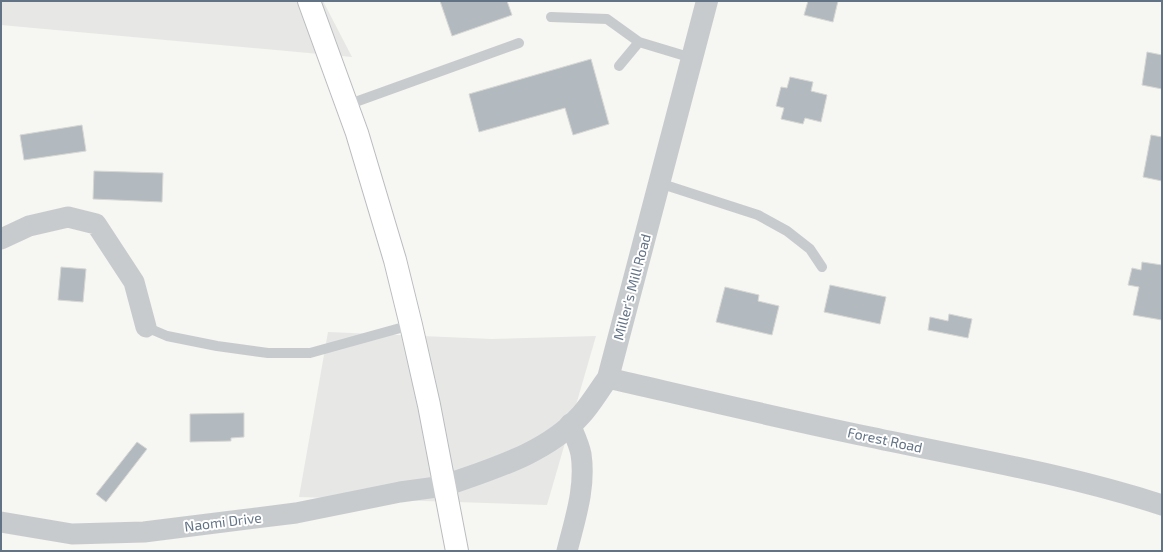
<svg xmlns="http://www.w3.org/2000/svg" width="1163" height="552" viewBox="0 0 1163 552" font-family="'Exo 2',sans-serif">
	<rect width="100%" height="100%" fill="#f6f6f2"/>
	<path fill="#e7e8e6" d="M1,1H323L352,57L1,25Z
		M328,332L492,339L596,336L547,505L299,497Z"/>
	<path fill="#b2b9bf" stroke="#d7d8d5" d="M440,1H507L512,15L452,36Z
		M808,1H838L833,22L804,15Z
		M1147,52L1162,55V89L1142,85Z
		M591,59L609,124L573,135L565,108L479,132L469,94Z
		M790,77L813,82L811,91L827,95L821,122L805,118L803,124L781,119L784,108L776,106L781,87L787,88Z
		M82,125L86,151L24,160L20,135Z
		M1151,135L1162,137V181L1143,177Z
		M94,171L163,173L162,202L93,199Z
		M1142,262L1162,265V320L1133,315L1139,287L1128,285L1132,268L1141,270Z
		M61,267L86,269L83,302L58,300Z
		M830,285L886,297L880,324L824,312Z
		M725,287L759,295L758,301L779,306L772,335L716,322Z
		M949,314L972,319L968,338L928,330L930,317L948,321Z
		M244,413V437L231,438V441L190,442V414Z
		M137,442L147,449L106,502L96,494Z"/>
	<g fill="none" stroke-linecap="round" stroke-linejoin="round">
		<g stroke="#babcbf" stroke-width="24">
			<path id="trunk" d="M309,1L357,133L395,260L411,325L429,405L457,551"/>
		</g>
		<path stroke="#c8cbce" stroke-width="10" d="M551,17L607,19L639,42L692,58
			M619,66L639,42
			M347,105L519,43
			M659,183L758,215L787,231L810,249L822,267
			M146,327L167,336L217,346L268,353H310L411,325"/>
		<path stroke="#c8cbce" stroke-width="21" d="M1,239L29,226L68,217L96,224L134,282L146,327
			M608,378C695,398 783,419 870,437C968,458 1067,474 1162,505
			M1,522L72,534L144,532L296,513L400,492L444,486
			M567,551C575,519 586,487 581,454C579,444 574,434 570,424"/>
		<path stroke="#c8cbce" stroke-width="22" d="M444,486C491,469 546,454 581,415C591,404 599,390 608,378L707,1"/>
		<use href="#trunk" stroke="#fff" stroke-width="22"/>
	</g>
	<g text-anchor="middle" stroke-width="4" stroke-linejoin="round" paint-order="stroke">
		<g font-size="14" fill="#637386" stroke="#fff">
			<text transform="translate(632 287) rotate(-75)" y="5">Miller's Mill Road</text>
			<text transform="translate(885 440) rotate(12)" y="5">Forest Road</text>
			<text transform="translate(223 522) rotate(-7)" y="5">Naomi Drive</text>
		</g>
	</g>
	<rect width="1163" height="552" fill="none" stroke="#637386" stroke-width="4"/>
</svg>
